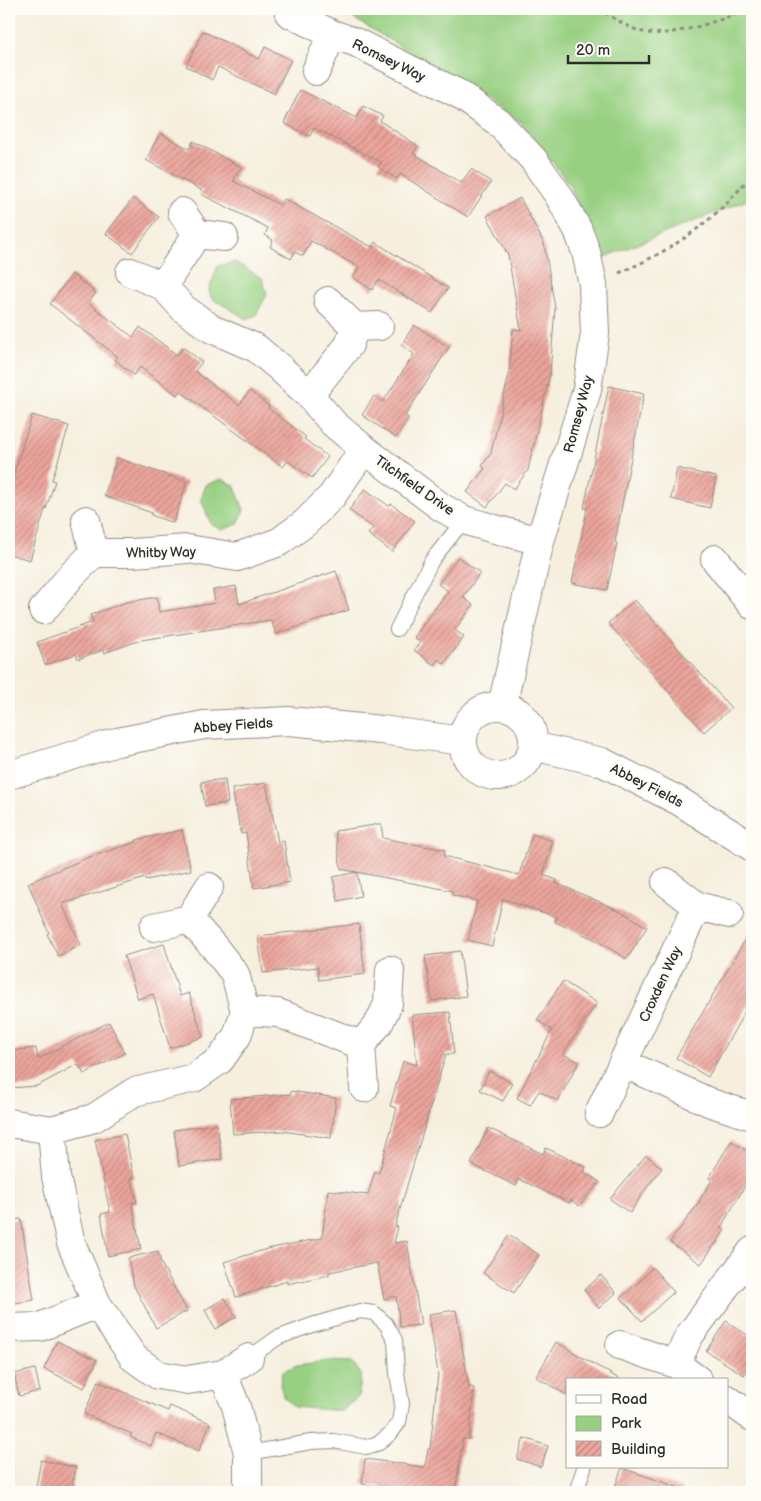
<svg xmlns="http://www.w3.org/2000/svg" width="761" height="1501" viewBox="0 0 761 1501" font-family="'Balsamiq Sans',sans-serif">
	<defs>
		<pattern id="building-hatch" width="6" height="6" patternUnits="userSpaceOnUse" patternTransform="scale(1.25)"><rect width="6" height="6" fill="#eca59c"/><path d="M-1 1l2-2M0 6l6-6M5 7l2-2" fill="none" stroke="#bf877f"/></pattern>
	</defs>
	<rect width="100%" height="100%" fill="#fdfcf7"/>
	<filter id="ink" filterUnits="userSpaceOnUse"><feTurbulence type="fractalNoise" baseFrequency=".02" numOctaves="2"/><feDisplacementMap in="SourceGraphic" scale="10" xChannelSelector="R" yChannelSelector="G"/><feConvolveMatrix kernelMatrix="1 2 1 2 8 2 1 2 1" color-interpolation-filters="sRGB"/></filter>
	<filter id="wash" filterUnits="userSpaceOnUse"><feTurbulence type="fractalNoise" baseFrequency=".0096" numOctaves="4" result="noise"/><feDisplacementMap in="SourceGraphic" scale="20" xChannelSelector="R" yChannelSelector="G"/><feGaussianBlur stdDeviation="1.12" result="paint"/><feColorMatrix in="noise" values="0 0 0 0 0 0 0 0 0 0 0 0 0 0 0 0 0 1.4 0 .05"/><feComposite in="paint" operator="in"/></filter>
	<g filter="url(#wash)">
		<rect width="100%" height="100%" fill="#f6efde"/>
		<path fill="#98d082" stroke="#627e56" d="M338,9H752V198L600,259L570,185L521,122L408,51Z
			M235,262L262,278L267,294L256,315L247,319L211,298L209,289L218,266Z
			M221,479L234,485L244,510L238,524L222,530L211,524L201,499L206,485Z
			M328,1361L352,1362L361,1374L359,1396L342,1411L294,1407L284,1397L280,1385L283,1371L297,1365Z"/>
		<g id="blocks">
			<path fill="url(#building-hatch)" d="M203,31L259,59L265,47L291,60L274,94L218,67L212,80L186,66Z
				M300,90L357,118L363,106L383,116L380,121L418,146L413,153L461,183L471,169L491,182L468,217L400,174L397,179L378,167L381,162L314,128L310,136L284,123Z
				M160,133L189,149L193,141L241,167L233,181L280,205L284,199L372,247L375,242L448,288L432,313L379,280L372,290L353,277L359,267L311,241L303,256L295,252L291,259L270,247L273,240L265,235L268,228L201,194L203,191L146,160Z
				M133,198L159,217L132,253L106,234Z
				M520,198L544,243L555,308L550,374L528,470L514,489L505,483L487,507L467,492L485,468L482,466L491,453L509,374L513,329L521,330L508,255L487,216Z
				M72,274L96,293L88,303L133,337L140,327L177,355L183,347L202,362L195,371L239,405L250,391L269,406L268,408L306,437L304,439L328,457L312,478L288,461L283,467L180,391L177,395L140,367L134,375L115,360L118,357L50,304Z
				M414,325L449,347L405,416L409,418L396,438L362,415L374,396L383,402L414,354L401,345Z
				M609,386L644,394L629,468L615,542L617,543L607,590L572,583L587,509L584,508Z
				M32,415L69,426L52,480L55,481L46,509H45L30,560L9,554V490Z
				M117,458L187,482L173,523L151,515L152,513L104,496Z
				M677,468L716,477L710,508L671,499Z
				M365,489L389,506L391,504L415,521L392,552L368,534L373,528L349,510Z
				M458,557L480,573L463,597L473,605L455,630L464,637L444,664L438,659L434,665L414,650L420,642L414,637L448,591L438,584Z
				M336,571L349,610L276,634L271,620L141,640L104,653L103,650L78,659L76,654L45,665L37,642L93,622L90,615L127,602L157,597L159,612L215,603L213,590L236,586L239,604Z
				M635,600L731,708L704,732L608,623Z
				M225,779L228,803L205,806L201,782Z
				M266,783L278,842L284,841L290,882L254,888L246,833L241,834L232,789Z
				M381,824L383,838L445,850L444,856L519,875L532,834L553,841L543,875L557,880L556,883L621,911L647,927L627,959L594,939L555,922L557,917L503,899L492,946L468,940L477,901L452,895L453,891L341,869L335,831Z
				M182,830L191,870L146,880L145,878L62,904L81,945L58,956L47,934L49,933L28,883L89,857L137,842L136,840Z
				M357,872L361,896L338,901L333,877Z
				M359,924L365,974L319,980L318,967L263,973L258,936Z
				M752,928V999L708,1077L676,1058Z
				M164,944L180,996L189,993L203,1037L170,1048L153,994L138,999L124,956Z
				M460,951L466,996L432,1001L425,956Z
				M563,981L597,1003L563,1054L579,1062L558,1101L539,1091L530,1105L517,1098L552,1030L537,1020Z
				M450,1012L454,1054H446L395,1226L398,1227L394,1243L407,1241L421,1325L400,1327L396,1296L384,1299L377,1263L329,1272V1275L287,1284V1281L236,1297L224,1262L267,1249L322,1238L328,1190L368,1195L375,1171L379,1173L397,1108L390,1106L403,1061L417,1065L412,1015Z
				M109,1022L125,1053L84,1074L78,1064L37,1086L9,1088V1051L36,1048L38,1059Z
				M489,1071L512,1083L503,1101L480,1090Z
				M291,1091L336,1098L331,1138L282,1131L233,1134L230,1099L291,1094Z
				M217,1124L222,1159L179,1166L174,1130Z
				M488,1128L543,1154L546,1148L586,1167L584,1172L600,1182L579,1206L571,1200L569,1203L519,1179L516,1186L471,1164Z
				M125,1134L134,1178H131L137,1202L132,1203L141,1249L108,1256L101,1214L110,1212L95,1140Z
				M731,1141L752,1154V1174L721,1227L725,1230L701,1264L670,1242L700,1201H699L712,1180L709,1178Z
				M646,1155L662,1168L645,1190L630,1213L610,1199Z
				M21,1219L34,1300L9,1304V1220Z
				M509,1235L539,1255L514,1293L483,1273Z
				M158,1251L161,1263L187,1311L156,1328L134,1286L128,1258Z
				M652,1267L674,1292L642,1321L621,1298L644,1277Z
				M601,1275L616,1293L599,1308L584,1290Z
				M225,1298L236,1317L215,1329L205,1310Z
				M456,1310L469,1387L474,1388L469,1439H463L455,1492H411L362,1484L365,1459L425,1467L428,1449H430L438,1374L429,1314Z
				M726,1321L752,1338V1362L744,1375L706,1351Z
				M57,1341L97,1360L84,1388L44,1369Z
				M556,1342L621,1380H567V1395L536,1377Z
				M35,1369L40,1391L19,1396L14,1374Z
				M98,1381L168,1411L170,1406L210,1423L199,1451L156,1433L151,1446L130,1437L132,1434L84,1414Z
				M524,1438L548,1446L541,1467L517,1459Z
				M41,1460L76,1467L71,1492H35Z
				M622,1468L683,1489L682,1492H613Z"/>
		</g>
	</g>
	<g filter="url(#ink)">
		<use href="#blocks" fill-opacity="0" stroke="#908d84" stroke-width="1"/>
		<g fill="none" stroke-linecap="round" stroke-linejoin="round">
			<g stroke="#908d84" stroke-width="16">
				<path id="service" d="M397,629L432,560L464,520
					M248,1453L311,1442L334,1441L366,1447L379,1443L391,1433L399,1422L402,1404L397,1373L395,1340L386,1324L374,1313L360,1311L312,1325L277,1338L249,1358
					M576,1492L584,1468"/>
			</g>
			<g stroke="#908d84" stroke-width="30">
				<path id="minor" d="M289,13L332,34L355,42L459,94L498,122L533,159L559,196L578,230L586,252L593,284L595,333L587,390L540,541L502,706
					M316,71L332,34
					M182,212L197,234L224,237
					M130,272L163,286L184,309L212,329L256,348L280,368L309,395L334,424L364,449L441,507L464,520L491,528L540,541
					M163,286L197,234
					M328,301L355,327L379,326
					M309,395L349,345L355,327
					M86,520L94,553
					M715,559L752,605
					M43,610L71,576L94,553H132L188,549L237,557L279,542L305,523L332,496L364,449
					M666,882L697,906L729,914
					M154,927L189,919L209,887
					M245,1011L278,1013L361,1045
					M623,1063L711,1103L752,1116
					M364,1088L361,1045L379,1023L388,1004L390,970
					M599,1113L697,906
					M9,1123L52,1130L94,1118L134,1092L194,1078L220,1060L237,1036L245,1011L235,974L214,947L189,919
					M52,1130L56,1177L71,1243L97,1304L134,1358L158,1375L188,1380L223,1374L249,1358
					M9,1328L40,1327L97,1304
					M620,1345L676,1364L698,1380
					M676,1364L689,1336L752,1251
					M223,1374L236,1406L248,1453V1492
					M727,1399L752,1417"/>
			</g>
			<g stroke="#908d84" stroke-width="30">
				<path id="tertiary" d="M463 741a35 35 0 1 1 70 0a35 35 0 1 1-70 0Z
					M533,746L602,762L679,801L752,847
					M9,775L117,742L204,725L289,721L381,730L463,741"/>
			</g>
			<path stroke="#908d84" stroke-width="3" stroke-dasharray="4 4" stroke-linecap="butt" d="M598,9C609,15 632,30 643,32C673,39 723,18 752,9
				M619,273C673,250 716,221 752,174"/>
			<use href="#service" stroke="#fff" stroke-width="14"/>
			<use href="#minor" stroke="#fff" stroke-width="28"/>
			<use href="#tertiary" stroke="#fff" stroke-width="28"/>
		</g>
	</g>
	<g text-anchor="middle" stroke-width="4.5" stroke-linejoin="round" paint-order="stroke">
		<g font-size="14" fill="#2b2b2b" stroke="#fdfcf7">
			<text transform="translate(389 60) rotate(26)" y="5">Romsey Way</text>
			<text transform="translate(578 414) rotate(-75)" y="5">Romsey Way</text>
			<text transform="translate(415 485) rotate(35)" y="5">Titchfield Drive</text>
			<text transform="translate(161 552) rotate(-1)" y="5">Whitby Way</text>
			<text transform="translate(233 725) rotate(-4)" y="5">Abbey Fields</text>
			<text transform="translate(647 785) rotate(27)" y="5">Abbey Fields</text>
			<text transform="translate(660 984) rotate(-65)" y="5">Croxden Way</text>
		</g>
	</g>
	<rect width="761" height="1501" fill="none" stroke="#fdfcf7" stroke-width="30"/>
	<rect x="566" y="1378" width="162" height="90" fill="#fdfcf7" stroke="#a9a8a5"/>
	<rect x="576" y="1395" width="25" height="8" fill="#ffffff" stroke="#a9a8a5"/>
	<text x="611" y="1404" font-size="15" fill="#2b2b2b">Road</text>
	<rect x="576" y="1416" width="25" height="15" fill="#98d082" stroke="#a9a8a5"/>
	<text x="611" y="1428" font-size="15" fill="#2b2b2b">Park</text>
	<rect x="576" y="1441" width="25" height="15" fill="url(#building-hatch)" stroke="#a9a8a5"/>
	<text x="611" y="1454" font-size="15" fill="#2b2b2b">Building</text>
	<path d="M568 55v8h81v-8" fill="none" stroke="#2b2b2b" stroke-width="2.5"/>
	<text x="576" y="55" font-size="15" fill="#2b2b2b" stroke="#fdfcf7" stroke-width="4" paint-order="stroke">20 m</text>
</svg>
